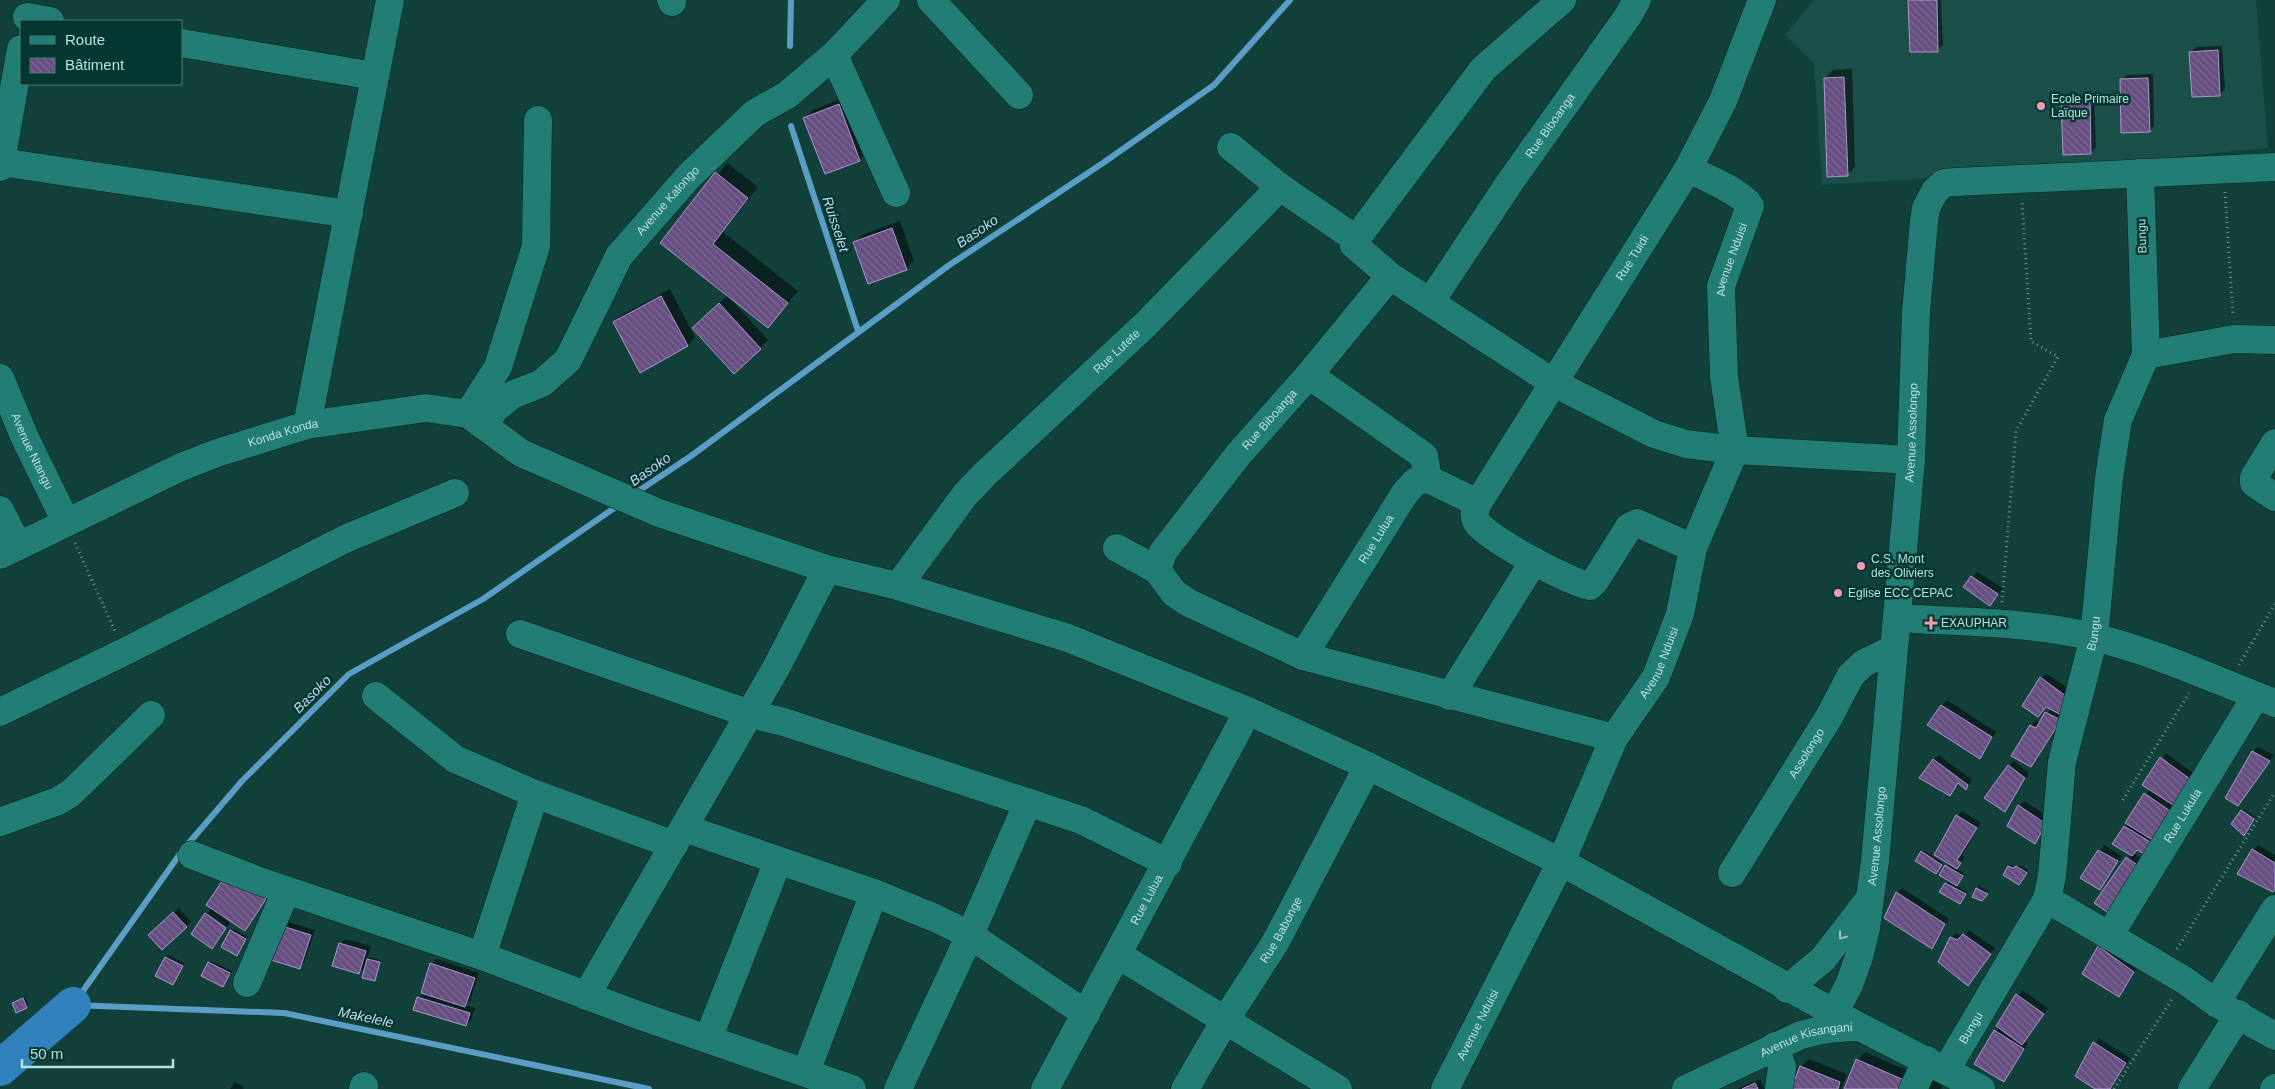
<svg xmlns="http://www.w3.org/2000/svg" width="2275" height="1089" viewBox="0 0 2275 1089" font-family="Arial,sans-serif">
	<defs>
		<pattern id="building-back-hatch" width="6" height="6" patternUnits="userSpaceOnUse" patternTransform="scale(1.25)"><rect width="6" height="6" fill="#664e81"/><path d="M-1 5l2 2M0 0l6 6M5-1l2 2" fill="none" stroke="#7a6792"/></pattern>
	</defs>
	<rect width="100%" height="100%" fill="#12413c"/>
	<path fill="#1a4f4a" d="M1814,0H2256L2268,148L2008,173L1822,185L1814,63L1785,35Z"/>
	<path fill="#0007" fill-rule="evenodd" d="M1910,0H1941L1943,45L1937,50Z
		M2222,46L2225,89L2220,95L2191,52L2196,47Z
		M1852,69L1855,167L1847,175L1825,78L1833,70Z
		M2153,74L2154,126L2149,131L2122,80L2127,75Z
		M2094,96L2096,147L2091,153L2063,102L2068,97Z
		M846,97L867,152L859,160L805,118L813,110Z
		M727,163L758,187L723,232L798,291L768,326L728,296L768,340L734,372L701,320L728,295L662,243Z
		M900,221L914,261L906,269L854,243L862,235Z
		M670,289L695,337L688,345L614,322L622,315Z
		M1977,572L2003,588L1990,604L1964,587Z
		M2046,673L2079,696L2031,766V725L2036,720L2040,723L2051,708L2041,678Z
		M1947,700L1996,732L1980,758L1942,705Z
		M2258,747L2274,755L2238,805L2253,752Z
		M2166,753L2202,780L2161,841L2164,843L2153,862L2116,916L2096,903L2131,854L2114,843L2150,789L2144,784ZM2137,849L2151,856L2148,864L2133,853Z
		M1939,755L1972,780L1966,788L1959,783L1949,794L1934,760Z
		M2014,761L2029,773L2004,811L2008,766Z
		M2024,801L2051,818L2035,843L2019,806Z
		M2244,809L2255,817L2244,834L2242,811Z
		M1962,811L1981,823L1978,828L1958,815Z
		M1956,816L1977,830L1962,855L1965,857L1956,868L1964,873L1956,885L1967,892L1962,900L1941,891L1950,880L1946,866L1949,863L1935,856Z
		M2104,845L2122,856L2100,888L2082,878Z
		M2258,845L2275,855V889L2253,850Z
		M1924,850L1943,863L1938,870L1922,852Z
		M2011,865L2017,867L2019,865L2028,870L2021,881L2009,867Z
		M1979,886L1989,891L1984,898L1974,897Z
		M1902,888L1949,919L1931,948L1897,893Z
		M270,894L245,929L224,915L223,917L230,923L227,927L207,913L212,908Z
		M179,908L191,922L186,926L150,935Z
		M288,922L315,930L304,963L299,968L283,927Z
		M234,929L248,937L238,952L223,946Z
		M1969,930L1995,948L1972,979L1951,938L1956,933L1963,936Z
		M345,939L371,946L366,962L370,957L381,960L374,980L367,966L359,973L340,944Z
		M2104,941L2138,966L2118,996L2084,973Z
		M168,955L184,963L175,981L157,975Z
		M437,959L479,973L470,1001L465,1005L475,1008L471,1020L466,1025L419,998L424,993L432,964Z
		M211,961L232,971L223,985L209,963Z
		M2022,990L2048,1008L2024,1042L2028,1044L2004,1080L1976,1063Z
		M25,997L28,1005L26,1007L13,1003Z
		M2099,1038L2130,1058L2111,1089H2097L2077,1075Z
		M1865,1052L1913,1073L1906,1089H1846L1857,1060Z
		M1809,1059L1847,1074L1841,1089H1792L1801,1067Z
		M1928,1076L1944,1083L1941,1089H1920Z
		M1760,1079L1764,1089H1738L1739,1088Z
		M235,1082L244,1087L243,1089H230Z"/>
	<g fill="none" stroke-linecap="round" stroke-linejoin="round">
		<path stroke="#5a9ec6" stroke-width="6" d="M790,46L791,0
			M791,126L858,331
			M634,494L691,456L948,266L1103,163L1214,85L1290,0
			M73,1005L182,851L242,781L349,674L483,599L620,504
			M73,1005L284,1013L649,1089"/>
		<path stroke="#3181bd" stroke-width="36" d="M0,1068L73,1005"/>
	</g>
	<path fill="url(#building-back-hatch)" stroke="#af96ce" d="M1908,0H1937L1938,52H1910Z
		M2218,50L2220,96L2192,97L2189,52Z
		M1844,77L1848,176L1827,177L1824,78Z
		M2148,78L2150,132L2121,133L2120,79Z
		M2090,100L2091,154L2063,155L2061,101Z
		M839,104L860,161L825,174L803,118Z
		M715,172L748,198L713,244L788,303L768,328L660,243Z
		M892,228L907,270L868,284L853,242Z
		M661,296L688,346L640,373L613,322Z
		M719,303L761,349L734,374L692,328Z
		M1971,576L1998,594L1990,606L1963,587Z
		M2040,677L2074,702L2067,718L2046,707L2038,717L2022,706Z
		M1941,705L1992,737L1980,759L1927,725Z
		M2045,712L2061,720L2031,767L2011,756L2030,725L2036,728Z
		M2252,751L2270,761L2238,806L2225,798Z
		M2160,757L2198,785L2181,810L2142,785Z
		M1933,759L1968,785L1966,790L1958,783L1950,796L1919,778Z
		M2008,765L2025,778L2005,812L1984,798Z
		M2144,793L2176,815L2159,844L2125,823Z
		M2018,805L2046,824L2035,844L2007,826Z
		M2241,810L2254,819L2244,836L2231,824Z
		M1956,815L1977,828L1957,860L1961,863L1957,869L1934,855Z
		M2124,826L2160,848L2150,857L2137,850L2132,856L2112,844Z
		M2252,849L2275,863V889L2273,892L2237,874Z
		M2098,850L2118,861L2100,890L2080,878Z
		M1921,851L1942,865L1936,874L1915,861Z
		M2126,857L2146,871L2116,918L2094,903Z
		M1945,865L1963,876L1957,886L1939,875Z
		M2008,866L2013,868L2016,866L2027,873L2019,885L2003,875Z
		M227,874L266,899L245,931L206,905Z
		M1945,883L1966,894L1960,904L1939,892Z
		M1976,888L1988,894L1982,901L1972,897Z
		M1896,892L1945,924L1932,949L1884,918Z
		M173,912L187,927L162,950L148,935Z
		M205,913L226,928L212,949L191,934Z
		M282,926L311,935L300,969L271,960Z
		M230,930L246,939L237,956L221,947Z
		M1963,934L1991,954L1968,986L1938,962L1950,937L1957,940Z
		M339,943L366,951L359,974L332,966Z
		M2098,946L2134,972L2119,997L2082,974Z
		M165,957L183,966L173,985L155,976Z
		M367,959L380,962L375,981L362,978Z
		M208,962L230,973L223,987L201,976Z
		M430,963L475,978L465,1007L421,993Z
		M2016,994L2044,1014L2022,1045L1996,1026Z
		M417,997L470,1013L466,1026L413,1010Z
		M23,998L27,1008L16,1013L12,1003Z
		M1994,1030L2024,1049L2004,1082L1974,1064Z
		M2093,1042L2126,1063L2110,1089H2095L2075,1076Z
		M1856,1059L1906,1081L1902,1089H1844Z
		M1800,1066L1840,1082L1838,1089H1791Z
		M1755,1083L1758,1089H1742Z"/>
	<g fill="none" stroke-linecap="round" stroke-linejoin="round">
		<g stroke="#092522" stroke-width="29">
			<g id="minor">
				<path d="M671,0L672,2"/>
				<path d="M931,0L1019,95"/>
				<path d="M1562,0L1483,69L1356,239L1354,245L1390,276L1554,383L1654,434L1686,444L1735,450L1911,460"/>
				<path d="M27,17L50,21"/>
				<path d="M181,43L374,76"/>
				<path d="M834,55L896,193"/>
				<path d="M1231,147L1280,187"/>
				<path d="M1,162L349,214"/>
				<path d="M0,167L21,49"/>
				<path id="s1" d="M1431,301L1510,182L1628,16L1637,0"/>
				<path d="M2146,355L2234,339L2275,340"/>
				<path d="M1309,375L1424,456L1428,479"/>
				<path id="s2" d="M0,378L25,438L66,522"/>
				<path d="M468,414L498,367L536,246L538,120"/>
				<path d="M307,425L390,0"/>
				<path id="s3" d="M484,425L495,409L512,395L542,383L568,360L619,256L689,176L755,113L787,95L834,55L886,0"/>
				<path d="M2275,443L2254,477V483L2275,497"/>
				<path d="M0,510L18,546"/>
				<path d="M1117,548L1157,570L1174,593L1189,603L1303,656L1614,738"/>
				<path id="s4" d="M1693,548L1637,523L1629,527L1595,581L1590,586C1573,584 1483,537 1476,521C1473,514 1475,510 1478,503L1688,169L1723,101L1762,0"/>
				<path id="s5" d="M0,555L181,467L217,453L307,425L426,408L468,414L521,453L659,513L827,569L898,586L1068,638L1248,711L1368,766L1561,862L1860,1027"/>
				<path id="s6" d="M1157,570L1163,552L1238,455L1309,375L1390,276"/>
				<path id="s7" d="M898,586L965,495L985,474L1145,325L1280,187L1356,239"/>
				<path d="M1897,618C1960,622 2033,622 2093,637C2156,652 2215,680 2275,703"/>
				<path d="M520,634L750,714L784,722L1081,820L1168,863"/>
				<path id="s8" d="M1303,656L1405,493L1416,481L1428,479L1478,503"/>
				<path d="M376,696L455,759L535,794L674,845"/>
				<path d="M1450,696L1534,561"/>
				<path d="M0,712L124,652L345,539L455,493"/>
				<path d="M0,822L58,801L71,793L151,715"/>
				<path d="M684,828L874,893L935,918L970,935L1086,1014"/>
				<path d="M192,855L262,882L482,956L638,1015L852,1089"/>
				<path id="s9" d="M1732,873L1829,717L1851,675L1864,663L1893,649"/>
				<path d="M2047,899L2184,980L2216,1003L2275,1036"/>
				<path id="s10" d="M2109,936L2256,696"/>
				<path d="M1118,955L1338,1089"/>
				<path d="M482,956L535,794"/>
				<path d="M247,983L286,891"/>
				<path d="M1787,989L1823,959L1867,902"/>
				<path d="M586,996L776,668L827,569"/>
				<path d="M2216,1003L2275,909"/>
				<path id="s11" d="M1834,1013L1849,985L1859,957L1866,928L1875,861L1911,460L1916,312L1924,221L1926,208L1935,191L1944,183L1956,182L2275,167"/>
				<path d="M708,1039L778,861"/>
				<path d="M1775,1046L1782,1067L1779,1089"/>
				<path id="s12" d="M1946,1070L2047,899L2052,876L2062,762L2094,637L2109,478L2118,420L2146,355L2140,173"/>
				<path d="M806,1072L874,893"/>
				<path d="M363,1089L364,1086"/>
				<path d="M898,1089L970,935L1028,802"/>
				<path id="s13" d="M1045,1089L1248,711"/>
				<path id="s14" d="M1185,1089L1226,1019L1275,943L1368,766"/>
				<path id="s15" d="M1445,1089L1561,862L1614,738L1656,677L1680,614L1693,548L1735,450L1724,377L1721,286L1750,206C1740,191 1705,177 1688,169"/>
				<path id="s16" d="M1686,1089L1801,1035C1821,1029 1839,1027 1860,1027L1981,1089"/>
				<path d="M1913,1089L1927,1060"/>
				<path d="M2192,1089L2239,1014"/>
				<path d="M2274,1089L2275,1088"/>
			</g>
		</g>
		<path stroke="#6c9791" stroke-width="3" stroke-dasharray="1 4" stroke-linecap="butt" d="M2225,192L2233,316
			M75,543L115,631
			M2002,602L2016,431L2058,357L2031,341L2022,202
			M2239,665L2275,604
			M2123,800L2189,693
			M2177,949L2275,792
			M2114,1089L2172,999"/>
		<use href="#minor" stroke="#227d74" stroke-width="28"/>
	</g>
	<defs><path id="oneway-chevron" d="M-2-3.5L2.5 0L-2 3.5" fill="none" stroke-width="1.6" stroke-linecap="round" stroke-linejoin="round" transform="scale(1.25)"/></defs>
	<use stroke="#93c7c0" href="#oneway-chevron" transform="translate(1842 936) rotate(127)"/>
	<g fill="#f29aae" stroke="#043732" stroke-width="2">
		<circle cx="2041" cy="106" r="5"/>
		<circle cx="1861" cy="566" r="5"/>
		<circle cx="1838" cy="593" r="5"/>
		<path d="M1928.5 615.5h5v5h5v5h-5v5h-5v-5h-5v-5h5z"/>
	</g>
	<g text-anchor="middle" stroke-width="5" stroke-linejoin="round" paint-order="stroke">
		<g font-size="12" fill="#b9e0da" stroke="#043732" text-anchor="start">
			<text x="2051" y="103">Ecole Primaire<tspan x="2051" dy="14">Laïque</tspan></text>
			<text x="1871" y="563">C.S. Mont<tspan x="1871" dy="14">des Oliviers</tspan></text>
			<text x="1848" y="597">Eglise ECC CEPAC</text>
			<text x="1941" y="627">EXAUPHAR</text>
		</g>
		<g font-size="12" fill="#b9e0da" stroke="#043732">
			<text dy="4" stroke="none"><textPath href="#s1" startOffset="212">Rue Biboanga</textPath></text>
			<text dy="4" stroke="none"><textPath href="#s3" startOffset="298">Avenue Kalongo</textPath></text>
			<text transform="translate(2142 236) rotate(-92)" y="4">Bungu</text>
			<text dy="4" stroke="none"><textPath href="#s4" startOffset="582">Rue Tuidi</textPath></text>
			<text dy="4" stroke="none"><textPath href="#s15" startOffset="898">Avenue Nduisi</textPath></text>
			<text dy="4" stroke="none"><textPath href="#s7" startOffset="322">Rue Lutete</textPath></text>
			<text dy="4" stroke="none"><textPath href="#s6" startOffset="189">Rue Biboanga</textPath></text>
			<text dy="4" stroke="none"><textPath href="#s11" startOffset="589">Avenue Assolongo</textPath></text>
			<text dy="4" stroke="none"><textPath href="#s5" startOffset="309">Konda Konda</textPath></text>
			<text dy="4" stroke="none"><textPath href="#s2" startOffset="80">Avenue Ntangu</textPath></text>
			<text dy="4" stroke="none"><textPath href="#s8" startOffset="138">Rue Lulua</textPath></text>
			<text dy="4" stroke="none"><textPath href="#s12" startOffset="469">Bungu</textPath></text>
			<text dy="4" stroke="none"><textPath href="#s15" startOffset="478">Avenue Nduisi</textPath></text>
			<text dy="4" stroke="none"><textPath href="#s9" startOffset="141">Assolongo</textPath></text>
			<text dy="4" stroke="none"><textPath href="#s10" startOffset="141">Rue Lukula</textPath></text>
			<text dy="4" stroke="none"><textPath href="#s11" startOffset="184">Avenue Assolongo</textPath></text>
			<text dy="4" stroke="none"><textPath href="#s13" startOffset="215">Rue Lulua</textPath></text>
			<text dy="4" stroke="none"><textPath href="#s14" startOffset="186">Rue Babonge</textPath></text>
			<text dy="4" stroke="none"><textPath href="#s15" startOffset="72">Avenue Nduisi</textPath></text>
			<text dy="4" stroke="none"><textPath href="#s12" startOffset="49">Bungu</textPath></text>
			<text dy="4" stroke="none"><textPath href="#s16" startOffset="131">Avenue Kisangani</textPath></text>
		</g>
		<g font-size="14" font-style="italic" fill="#c2d9ec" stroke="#043732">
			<text transform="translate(836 224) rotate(72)" y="5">Ruisselet</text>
			<text transform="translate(977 231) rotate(-34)" y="5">Basoko</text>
			<text transform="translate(650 469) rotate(-35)" y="5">Basoko</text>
			<text transform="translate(312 694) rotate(-45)" y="5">Basoko</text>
			<text transform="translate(366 1017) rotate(12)" y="5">Makelele</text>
		</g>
	</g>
	<rect x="20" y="20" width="162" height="65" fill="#043732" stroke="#4c7b75"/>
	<rect x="30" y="36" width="25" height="8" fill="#227d74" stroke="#4c7b75"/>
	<text x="65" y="45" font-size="15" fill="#b9e0da">Route</text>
	<rect x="30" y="58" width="25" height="15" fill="url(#building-back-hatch)" stroke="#4c7b75"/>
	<text x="65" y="70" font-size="15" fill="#b9e0da">Bâtiment</text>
	<path d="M22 1059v8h151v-8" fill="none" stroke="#b9e0da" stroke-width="2.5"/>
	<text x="30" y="1059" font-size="15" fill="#b9e0da" stroke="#043732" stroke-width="4" paint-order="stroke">50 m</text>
</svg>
